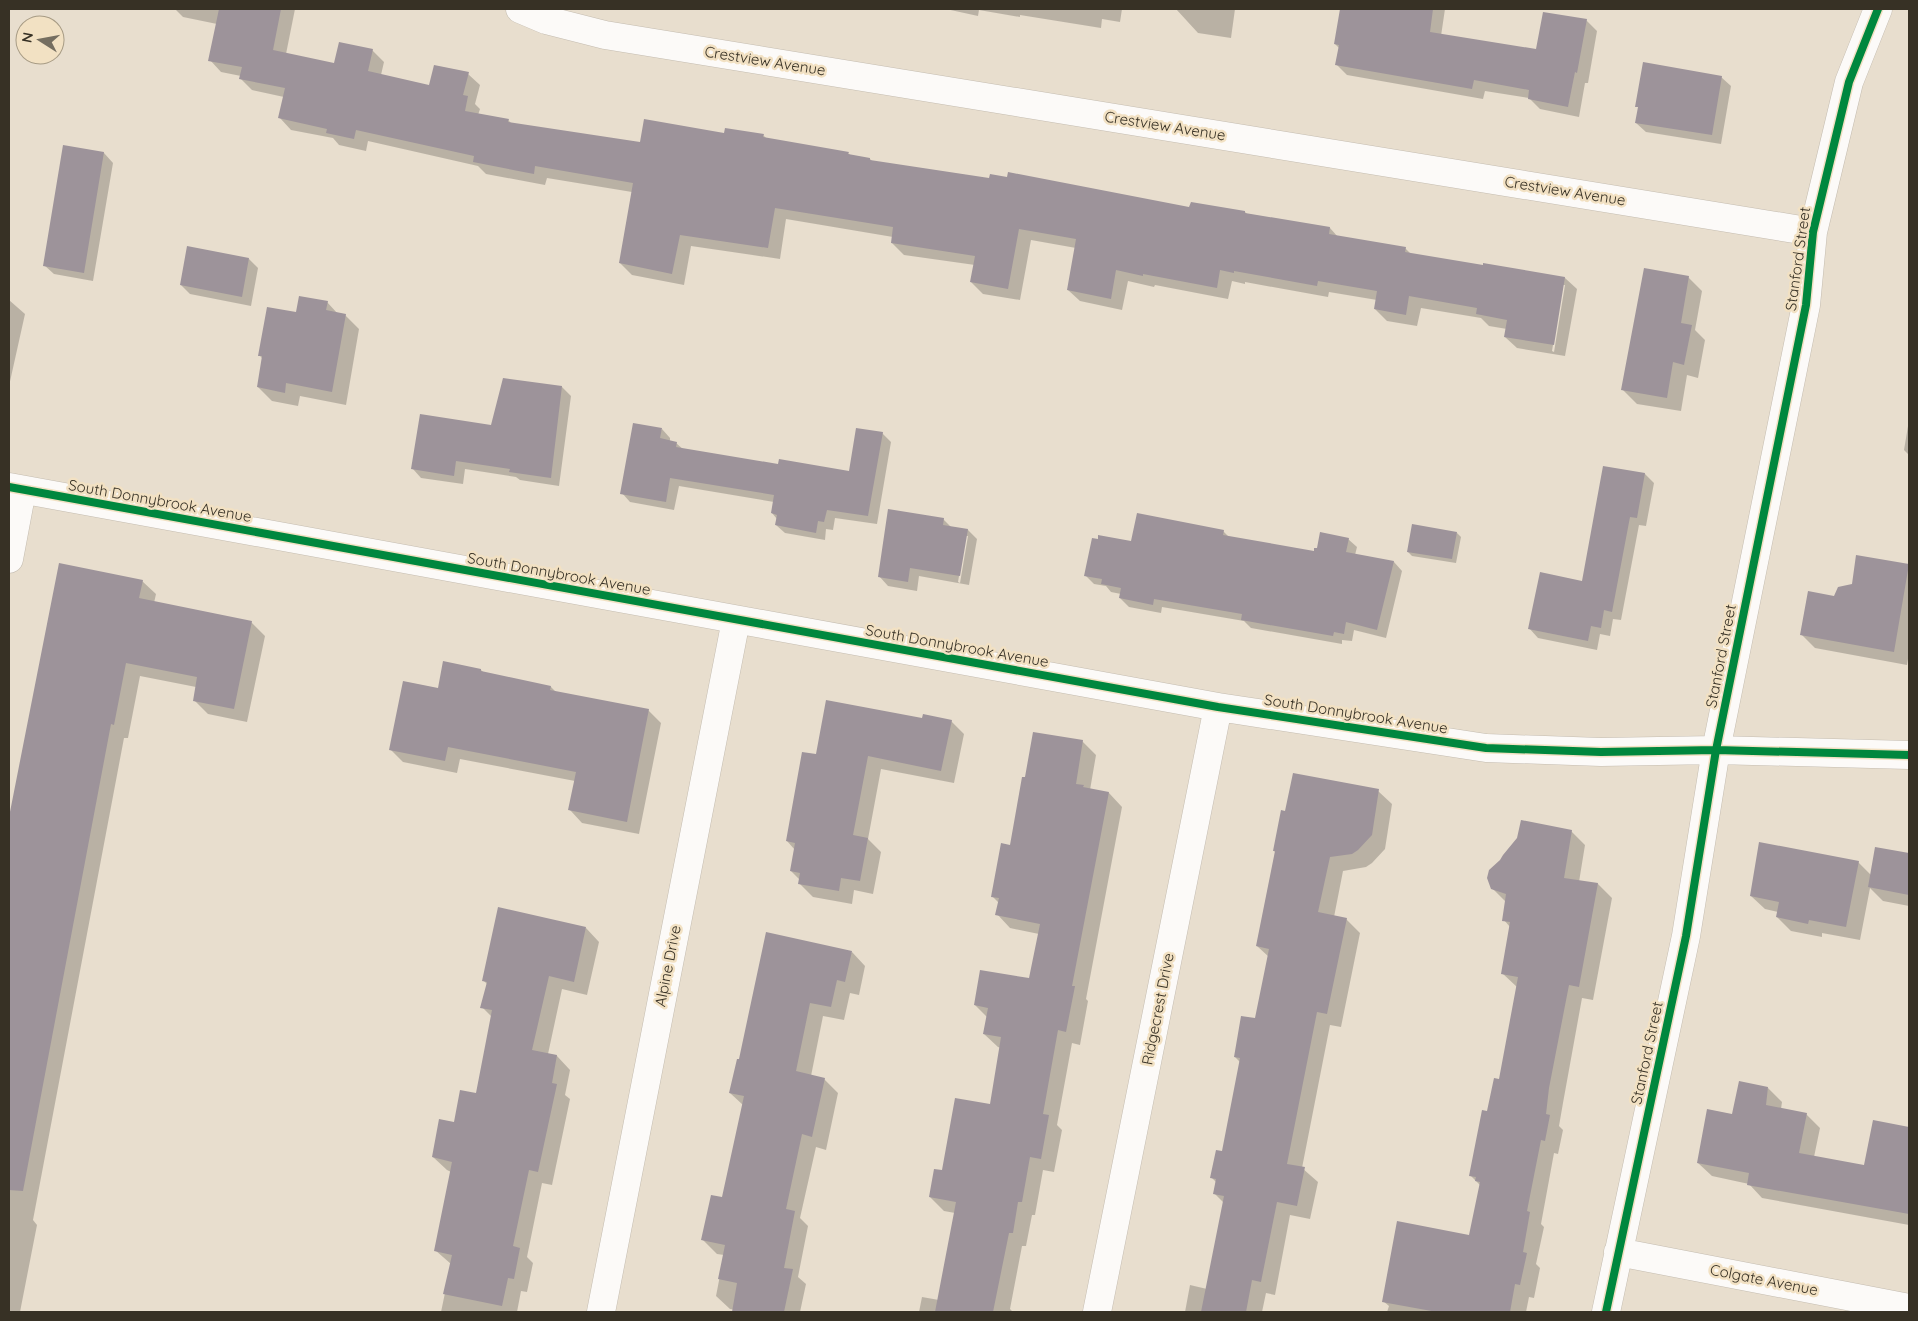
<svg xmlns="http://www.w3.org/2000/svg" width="1918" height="1321" viewBox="0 0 1918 1321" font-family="Quicksand,sans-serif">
	<rect width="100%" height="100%" fill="#e8dece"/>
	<path fill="#0003" fill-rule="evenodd" d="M175,9H295L286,54L335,64L372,50L384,62L381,75L430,87L468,74L480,85L475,104L480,109L478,115L508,120L512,124L641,143L725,134L763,135L767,139L848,153L850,155L870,159L873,162L1190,209L1245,212L1247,214L1330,228L1338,237L1405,248L1412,255L1565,278L1577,289L1565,356L1517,348L1505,337L1507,329L1489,326L1481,318L1421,308L1417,326L1387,321L1375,309L1377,300L1329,292L1328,297L1245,282V284L1232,281L1228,299L1155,285L1154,287L1128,281L1122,310L1080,301L1068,290L1076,248L1031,240L1020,300L983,294L971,282L975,265L904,255L892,243L893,237L786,219L780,259L691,246L684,285L632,275L620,263L632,192L547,178L545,185L486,174L478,166L368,141L366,151L339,145L333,138L291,130L280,118L284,97L252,90L241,79V76L221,72L210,60L217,24L183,17ZM1563,285H1565L1554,352L1552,351Z
		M946,9H1122L1120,22L1102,19L1101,28L1020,15V17L979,10L978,16Z
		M1176,9H1235L1231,38L1198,33Z
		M1341,9H1445L1441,36L1537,51L1586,20L1597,31L1588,83H1585L1579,117L1540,109L1529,98L1485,91L1483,99L1347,75L1336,64L1339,48L1335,44Z
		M1721,77L1731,86L1721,144L1646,132L1636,123L1639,108L1637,106Z
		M64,147L104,153L113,163L93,281L54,274L44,265Z
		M249,259L258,268L251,306L190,294L181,285Z
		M1688,277L1702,291L1695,330L1705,340L1698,378L1687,375L1681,411L1637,404L1623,390Z
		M9,300L25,314L9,386Z
		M327,302L338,314L345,315L359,329L346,405L300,396L298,406L272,401L258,387L263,359L260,356L297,314Z
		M562,387L571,396L559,486L520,480L516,477L465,469L463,484L421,478L413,469Z
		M1909,420V455L1904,450Z
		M662,429L670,438V441L676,443L684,450L779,466L850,472L882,433L891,442L877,524L835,518L833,530L826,529L825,540L785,533L776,525L777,519L772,513L774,502L679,486L674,510L630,502L622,493Z
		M1604,467L1645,474L1654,483L1646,526L1639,525L1621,620L1613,619L1610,636L1600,634L1597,650L1538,638L1529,628L1583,582Z
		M943,519L951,527L968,530L977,539L969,585L919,576L917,591L888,586L879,576ZM966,536H968L960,583L958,582Z
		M1223,531L1230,538L1315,552L1348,539L1357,547L1355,555L1394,562L1402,571L1386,638L1354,630L1352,641L1342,640V644L1251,628L1244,621L1162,607L1161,613L1129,607L1120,598L1121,594L1111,592L1106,586L1094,584L1086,576L1132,543Z
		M1457,533L1461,537L1456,563L1412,556L1408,552Z
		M1857,557L1909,566V653L1907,665L1815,648L1801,634L1835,597L1853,585Z
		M60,565L142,581L156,594L154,603L251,622L265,636L247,722L208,714L194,700L196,687L140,676L128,738H124L33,1220L37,1225L20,1312H9V827Z
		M481,670L484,673L551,687L556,692L648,710L661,723L639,834L582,823L570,810L575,781L460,759L457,773L403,762L390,749Z
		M923,720L951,721L964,734L954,783L881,769L868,839L881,852L873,894L854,890L852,904L813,897L800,884V880L791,871L795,850L787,841L817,756Z
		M1082,741L1096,755L1090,790L1109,793L1122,807L1086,999L1088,1001L1080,1045L1072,1043L1057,1125L1062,1130L1054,1172L1043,1170L1035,1215H1032L1026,1246H1022L1010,1309L1013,1312H919L922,1297L939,1300L955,1213L944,1211L930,1197L943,1172L991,1106L1001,1048L998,1047L984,1034L987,1017L975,1005L1030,980L1039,934L1010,928L997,914L999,903L992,896L1011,847Z
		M1378,791L1392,804L1385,849L1372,863L1366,867L1343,871L1334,917L1346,919L1360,933L1341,1027L1330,1025L1302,1168L1318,1182L1310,1219L1290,1215L1275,1295L1266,1293L1262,1312H1185L1190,1285L1207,1289L1224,1203L1214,1193L1216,1182L1212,1178L1223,1152L1240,1062L1235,1057L1256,1020L1269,957L1257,946L1276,853L1274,851L1286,812Z
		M1571,831L1585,845L1579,882L1598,884L1612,898L1593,1000L1582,998L1563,1103L1559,1126L1563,1130L1558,1154L1554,1153L1541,1224L1544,1227L1536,1264L1540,1268L1534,1298L1529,1297L1526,1312H1387L1389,1306L1383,1301L1470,1237L1480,1185L1471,1176L1488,1112L1500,1080L1517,987L1502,973L1510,927L1504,920L1506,902L1492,888Z
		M1876,848L1909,855V906L1883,901L1870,888L1860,940L1822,933V937L1791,931L1777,917L1778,912L1765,909L1751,896L1858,862L1871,875Z
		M586,928L599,942L587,995L562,989L548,1054L557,1056L570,1070L565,1095L570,1099L552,1185L542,1183L527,1257L533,1263L527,1292L521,1291L517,1312H441L451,1264L435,1250L451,1172L447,1170L433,1157L477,1094L492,1017L482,1007L487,984L483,980Z
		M852,952L865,966L859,995L850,993L844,1020L823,1016L811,1076L824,1079L838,1093L826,1150L816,1147L800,1218L808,1226L798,1277L806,1284L800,1312H748L730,1309L716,1296L724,1255L717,1254L703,1240L723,1198L743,1105L730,1093L740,1061Z
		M1768,1088L1782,1102L1781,1109L1806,1114L1820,1128L1814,1157L1865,1167L1874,1122L1909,1128V1225L1762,1198L1749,1184L1712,1176L1698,1163L1733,1116Z"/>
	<path fill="#9d939a" d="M219,9H281L273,50L334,63L339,42L373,49L368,71L429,85L434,65L469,72L463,95L468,96L465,111L509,119L508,122L640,142L644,119L724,133L725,128L764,134L763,137L849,152L848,154L870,158V160L989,178L990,174L1007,177L1008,172L1189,207L1191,202L1245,211V213L1330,227L1329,234L1406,247L1405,252L1483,265V263L1565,277L1554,345L1504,337L1507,320L1476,314L1477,308L1409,296L1406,315L1374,309L1377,291L1318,281L1317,286L1234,271V273L1220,270L1217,288L1143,274V276L1116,270L1111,299L1067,290L1076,239L1019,229L1008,289L970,282L975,256L891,243L893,227L775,208L768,248L680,235L672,274L619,263L633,183L535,166L534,174L473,162L474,156L356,130L354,139L326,133L327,129L278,118L285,88L239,79L242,67L208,61Z
		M1340,9H1433L1430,32L1536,49L1543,12L1587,19L1577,73L1575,72L1568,107L1528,99L1529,90L1474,80L1472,89L1335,65L1339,45L1334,44Z
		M1643,62L1722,76L1712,135L1635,123L1638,107H1635Z
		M63,145L104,152L84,273L43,266Z
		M187,246L249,258L242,297L180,285Z
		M1644,268L1689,276L1681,323L1692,325L1684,365L1673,362L1667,398L1621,390Z
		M299,296L328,301L326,310L346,314L332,392L286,383L285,393L257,387L262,356H258L267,307L296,312Z
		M503,378L562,386L551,478L509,472L510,469L456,461L454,476L411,469L420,414L491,425Z
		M633,423L662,428L660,438L677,442L676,447L778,464L779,459L849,471L856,428L883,432L868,516L827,510L824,522L818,521L816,533L775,525L777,515L771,513L774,495L670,478L666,502L620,494Z
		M1603,466L1645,473L1637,518L1630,517L1612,612L1604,610L1601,628L1591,626L1588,641L1528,629L1540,572L1582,581Z
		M888,509L944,518L943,525L968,529L960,576L910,568L908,582L878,577Z
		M1137,513L1224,530L1223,535L1314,551V548H1317L1320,532L1349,538L1346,552L1394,561L1377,630L1346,622L1344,634L1334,632L1333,636L1241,620L1242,614L1154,599L1153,605L1119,598L1121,588L1101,584L1102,579L1084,576L1092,538L1098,539V535L1131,541Z
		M1412,524L1457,532L1452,559L1407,552Z
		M1856,555L1909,564L1894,652L1800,635L1808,591L1834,596L1838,587L1852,584Z
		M59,563L143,580L139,598L252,621L234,709L193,701L197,677L126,663L114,725L111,724L23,1191L9,1190V817Z
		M443,661L481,669V671L551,686L550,690L649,709L627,822L568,810L576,772L448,747L445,761L389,750L403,681L438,688Z
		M826,700L922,718L923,714L952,720L941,771L868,756L853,835L868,838L860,881L841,878L839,891L798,884L800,873L790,871L795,843L786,841L802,752L816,754Z
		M1033,732L1083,740L1076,784L1084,785L1083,787L1109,792L1072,986H1075L1066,1032L1058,1030L1043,1114L1049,1115L1041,1159L1030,1157L1022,1202H1018L1013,1233H1009L993,1312H935L956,1202L929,1197L934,1169L942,1170L955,1098L990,1104L1001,1037L983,1034L988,1008L974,1005L980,970L1029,978L1040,924L995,915L999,898L991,897L1001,843L1010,845L1022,777H1025Z
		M1293,773L1379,789L1372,835L1358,850L1352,854L1330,857L1318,912L1347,918L1327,1014L1317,1012L1287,1164L1305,1167L1297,1206L1277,1202L1261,1282L1252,1280L1246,1312H1201L1224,1196L1213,1194L1216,1179L1210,1178L1216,1150L1222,1151L1240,1058L1234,1057L1241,1016L1255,1018L1269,949L1256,946L1275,851H1273L1281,810L1285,811Z
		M1521,820L1572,830L1564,878L1598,883L1579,987L1569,985L1549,1088L1546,1114L1550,1115L1545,1141L1541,1140L1527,1211L1530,1212L1523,1252L1527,1253L1520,1285L1515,1284L1510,1312H1437L1382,1302L1397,1221L1469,1235L1480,1182L1475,1181L1476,1177L1469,1176L1482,1110L1487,1111L1494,1078L1499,1079L1518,977L1501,974L1510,922L1502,921L1506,894L1491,889L1487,878L1489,870L1500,860L1503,855L1517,838Z
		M1759,842L1859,861L1846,927L1809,920L1808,924L1776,917L1779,902L1750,896Z
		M1875,847L1909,853V895L1868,887Z
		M498,907L586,927L574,982L549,976L532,1050L557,1055L552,1083L557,1084L538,1172L529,1170L513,1246L520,1248L514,1279L508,1278L502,1306L443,1294L452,1255L434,1251L452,1162L432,1157L439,1119L454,1122L460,1090L476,1093L492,1010L480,1008L487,982L482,981Z
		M766,932L852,951L845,982L837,980L831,1007L810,1003L796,1071L825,1078L812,1137L802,1134L786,1209L795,1211L784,1268L793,1269L784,1312H732L737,1283L718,1279L725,1245L701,1240L711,1195L722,1197L744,1096L729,1093L737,1059H739Z
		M1739,1081L1768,1087L1766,1105L1807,1113L1799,1153L1864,1165L1873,1120L1909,1127V1214L1747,1185L1749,1173L1697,1163L1707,1109L1732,1114Z"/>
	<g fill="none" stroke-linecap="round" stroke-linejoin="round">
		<g stroke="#c4bcb0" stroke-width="29">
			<path id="minor" d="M520,9L546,20L605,35L1813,232
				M9,487L1218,707L1486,748L1601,752L1716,750L1909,755
				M9,559L22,490
				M1618,1252L1909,1308
				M601,1312L736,620
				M1097,1312L1218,707
				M1606,1312L1686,936L1716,750L1806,305L1813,232L1849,82L1878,9"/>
		</g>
		<use href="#minor" stroke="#fcfaf8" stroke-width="28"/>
		<g stroke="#f2e1c3" stroke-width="11">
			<path id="cycleway" d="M9,487L1218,707L1486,748L1601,752L1716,750L1909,755
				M1606,1312L1686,936L1716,750L1806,305L1813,232L1849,82L1878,9"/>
		</g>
		<use href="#cycleway" stroke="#00873e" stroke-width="8"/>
	</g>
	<g text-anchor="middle" stroke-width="5" stroke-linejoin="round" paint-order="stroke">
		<g font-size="15" fill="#373125" stroke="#f2e1c3">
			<text transform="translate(765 61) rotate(9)" y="5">Crestview Avenue</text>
			<text transform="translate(1165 126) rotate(9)" y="5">Crestview Avenue</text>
			<text transform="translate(1565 191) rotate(9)" y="5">Crestview Avenue</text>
			<text transform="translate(1798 259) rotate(-82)" y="5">Stanford Street</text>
			<text transform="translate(160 501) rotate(10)" y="5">South Donnybrook Avenue</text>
			<text transform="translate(559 574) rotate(10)" y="5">South Donnybrook Avenue</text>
			<text transform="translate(957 646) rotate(10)" y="5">South Donnybrook Avenue</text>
			<text transform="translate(1721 656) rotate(-79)" y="5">Stanford Street</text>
			<text transform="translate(1356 714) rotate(9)" y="5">South Donnybrook Avenue</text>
			<text transform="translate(668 966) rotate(-79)" y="5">Alpine Drive</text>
			<text transform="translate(1158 1009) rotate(-79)" y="5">Ridgecrest Drive</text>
			<text transform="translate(1647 1053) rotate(-78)" y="5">Stanford Street</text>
			<text transform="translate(1764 1280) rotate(11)" y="5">Colgate Avenue</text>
		</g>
	</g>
	<rect width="1918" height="1321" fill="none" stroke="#373125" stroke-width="20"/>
	<g transform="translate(40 40) rotate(281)"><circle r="24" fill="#f2e1c3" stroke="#a79b84"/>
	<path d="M0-4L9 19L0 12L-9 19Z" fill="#756e60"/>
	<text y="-8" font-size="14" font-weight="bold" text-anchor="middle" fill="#373125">N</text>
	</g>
</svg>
